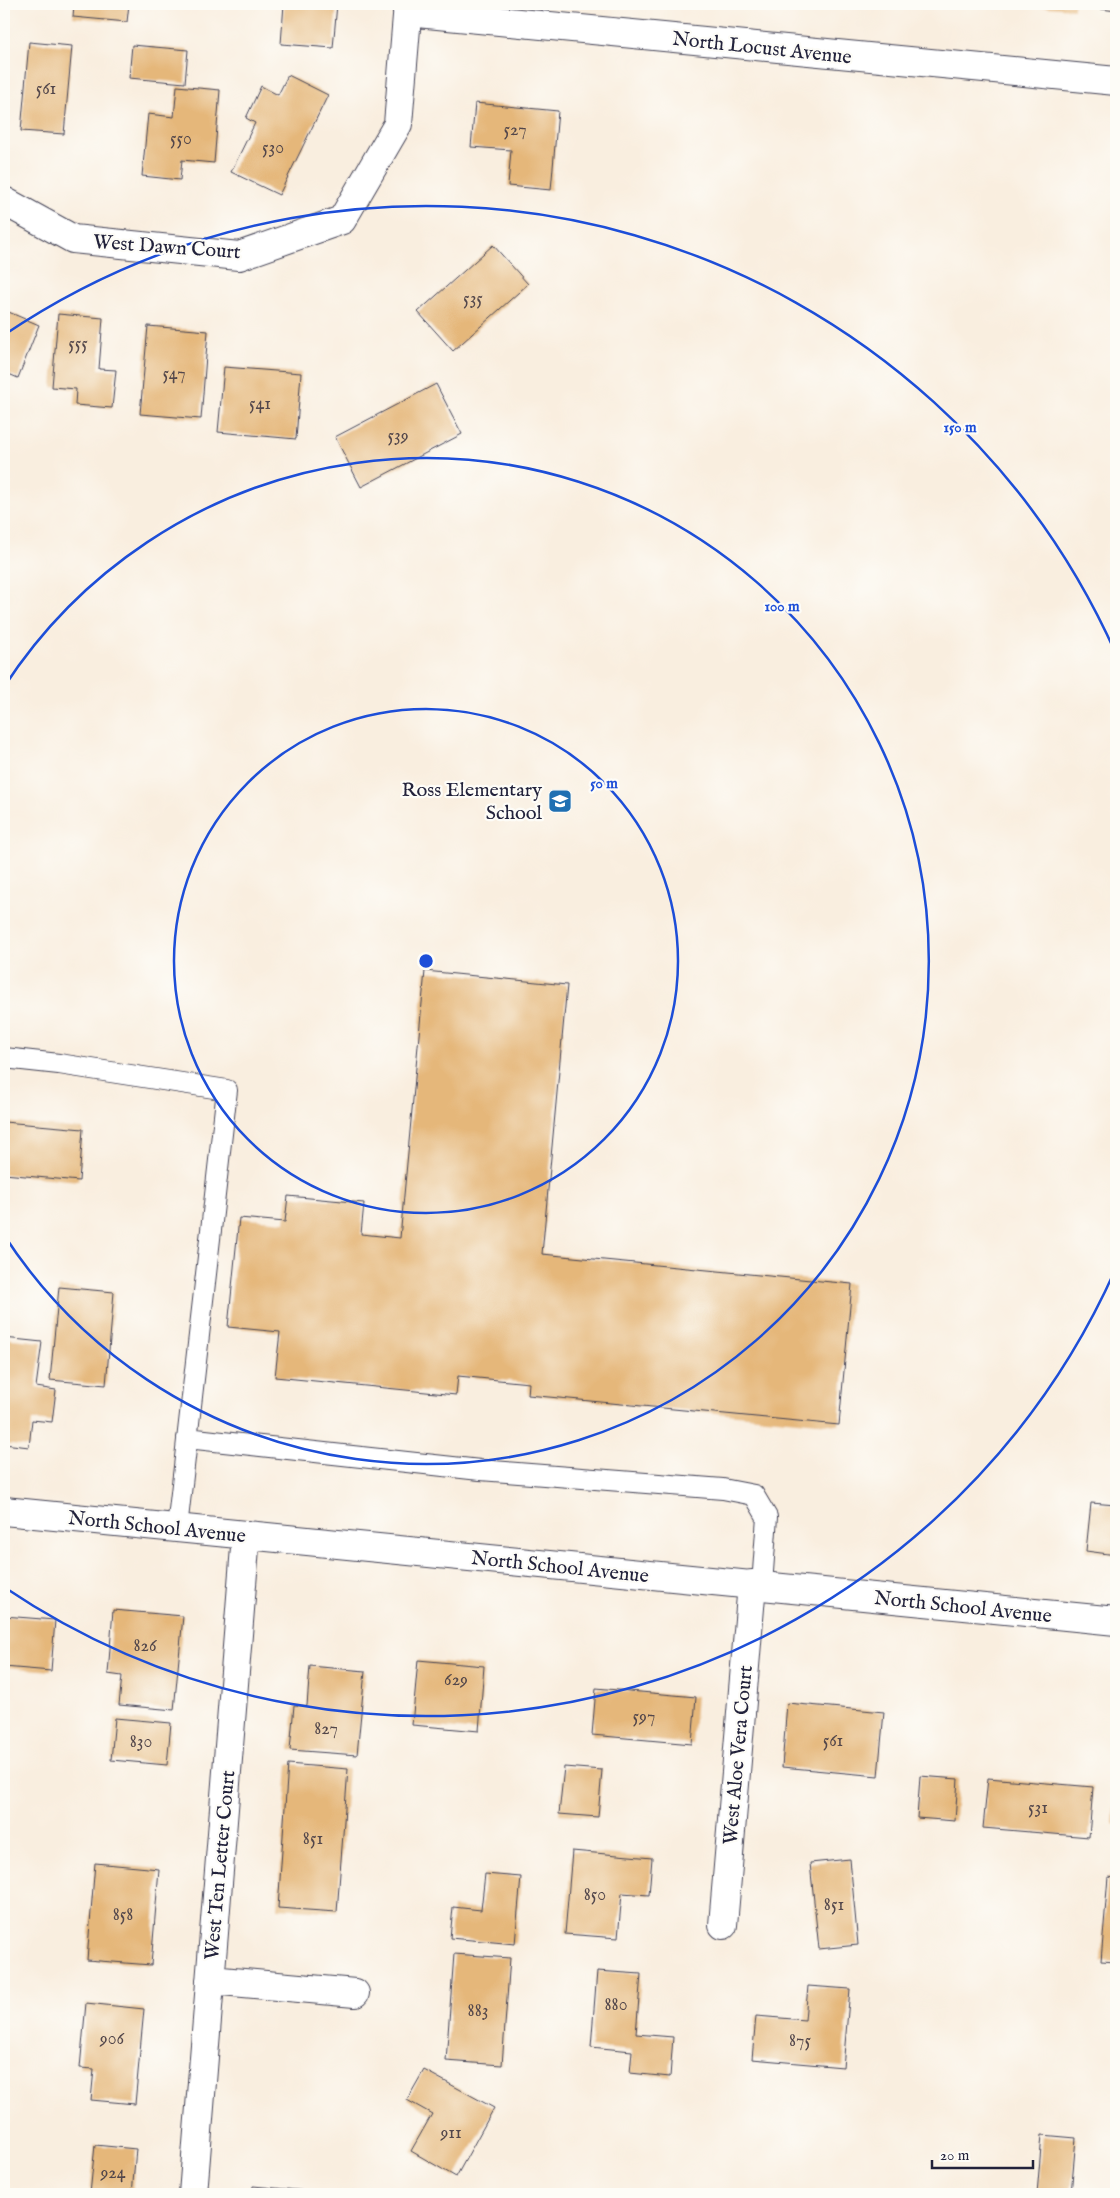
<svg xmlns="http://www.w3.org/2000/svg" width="1120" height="2198" viewBox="0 0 1120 2198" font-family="'IM FELL English',serif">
	<rect width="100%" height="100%" fill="#fdfcf7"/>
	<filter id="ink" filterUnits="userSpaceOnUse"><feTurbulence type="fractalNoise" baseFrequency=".02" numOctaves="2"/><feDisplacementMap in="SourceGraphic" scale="10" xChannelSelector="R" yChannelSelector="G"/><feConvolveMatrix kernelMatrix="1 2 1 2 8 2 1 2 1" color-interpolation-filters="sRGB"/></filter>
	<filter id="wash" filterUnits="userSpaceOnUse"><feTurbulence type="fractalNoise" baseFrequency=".0096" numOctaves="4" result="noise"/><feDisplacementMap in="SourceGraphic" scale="20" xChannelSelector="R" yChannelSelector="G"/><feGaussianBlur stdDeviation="1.12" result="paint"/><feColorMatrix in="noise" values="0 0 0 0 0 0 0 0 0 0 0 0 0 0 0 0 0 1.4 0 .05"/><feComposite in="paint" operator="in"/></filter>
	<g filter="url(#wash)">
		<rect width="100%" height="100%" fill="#f9eedf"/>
		<g id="blocks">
			<path fill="#e5b77a" d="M74,4H129L127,22L73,17Z
				M284,4H337L333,48L281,44Z
				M1033,4H1074V9L1033,6Z
				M1101,4H1116V11L1101,9Z
				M29,42L72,46L64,134L21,131Z
				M132,45L188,50L185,83L129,78Z
				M288,75L328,95L279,195L231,172L255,123L246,118L261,86L278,95Z
				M177,86L220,90L214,163L182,160L180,180L142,176L148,114L174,117Z
				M475,103L558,111L551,190L508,186L511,150L471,147Z
				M493,245L528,284L453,351L418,312Z
				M4,310L39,325L18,378L4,372Z
				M58,314L103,318L99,369L116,370L112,408L75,405L76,389L52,387Z
				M148,326L208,331L201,419L140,414Z
				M224,367L301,373L296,439L218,432Z
				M436,384L462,434L361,487L335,437Z
				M425,971L567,985L542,1254L852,1284L839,1425L528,1395L529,1383L458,1376L456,1395L275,1377L280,1332L228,1327L239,1218L285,1222L288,1196L364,1203L361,1234L400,1238Z
				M4,1122L83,1129L79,1181L4,1174Z
				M59,1287L114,1292L106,1385L50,1380Z
				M4,1338L42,1342L36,1387L56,1390L52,1422L32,1420L29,1447L4,1444Z
				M1091,1503L1116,1505V1555L1086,1551Z
				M113,1610L183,1616L174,1710L119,1705L122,1676L108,1674Z
				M4,1616L55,1620L51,1671L4,1667Z
				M418,1660L484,1666L479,1731L412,1725Z
				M310,1666L365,1671L357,1755L290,1750L294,1705L307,1706Z
				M596,1688L696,1697L692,1744L592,1735Z
				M787,1703L884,1712L878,1776L782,1767Z
				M115,1718L171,1723L167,1765L111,1760Z
				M288,1764L348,1769L337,1912L278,1908Z
				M564,1767L602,1770L598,1817L559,1814Z
				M920,1776L958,1779L955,1821L917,1818Z
				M988,1778L1093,1787L1089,1837L983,1828Z
				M1115,1792H1116V1825L1113,1824Z
				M572,1851L652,1858L649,1895L622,1893L618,1938L565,1934Z
				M850,1859L858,1945L819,1949L810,1863Z
				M95,1863L159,1869L151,1965L87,1960Z
				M485,1874L521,1877L515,1944L450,1938L453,1907L481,1910Z
				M1108,1877L1116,1878V1962L1101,1961Z
				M454,1954L510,1958L502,2065L446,2061Z
				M597,1971L641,1974L636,2034L673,2037L670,2077L630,2073L632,2051L591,2047Z
				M808,1986L850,1989L843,2067L752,2059L756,2016L805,2020Z
				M86,2003L144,2009L135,2104L91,2100L94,2069L80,2068Z
				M424,2070L494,2108L456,2177L411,2151L432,2114L407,2100Z
				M1042,2135L1076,2138L1071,2194H1037Z
				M95,2145L136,2149L132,2194H90Z
				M253,2186L308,2191V2194H252Z"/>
		</g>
	</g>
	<g filter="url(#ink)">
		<use href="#blocks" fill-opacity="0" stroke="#424154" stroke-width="1"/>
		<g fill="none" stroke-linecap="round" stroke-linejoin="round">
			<g stroke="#424154" stroke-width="22">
				<path id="service" d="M4,1058L59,1064L227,1090L177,1528
					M187,1438L480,1470L723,1489L754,1495L767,1517L762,1585"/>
			</g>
			<g stroke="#424154" stroke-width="30">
				<path id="minor" d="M407,12L1116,81
					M4,201L73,239L239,256L342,220L398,124L408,4
					M723,1925L752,1584
					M210,1980L355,1993
					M193,2194L246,1535"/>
			</g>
			<g stroke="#424154" stroke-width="30">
				<path id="tertiary" d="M4,1511L1116,1621"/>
			</g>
			<use href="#service" stroke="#fff" stroke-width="20"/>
			<use href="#minor" stroke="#fff" stroke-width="28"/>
			<use href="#tertiary" stroke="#fff" stroke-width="28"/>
		</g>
	</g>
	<g fill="none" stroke="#1d4ed8" stroke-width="2.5">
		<circle cx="426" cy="961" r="252"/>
		<path d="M4 687A503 503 0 1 1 4 1235"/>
		<path d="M1116 1268A755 755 0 0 1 4 1587M4 335A755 755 0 0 1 1116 654"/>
	</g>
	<defs>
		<g id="school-square" transform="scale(1.25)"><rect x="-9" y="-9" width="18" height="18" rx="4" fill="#1f6fb2" stroke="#fdfcf7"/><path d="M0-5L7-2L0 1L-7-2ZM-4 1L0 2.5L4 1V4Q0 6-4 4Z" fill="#fff"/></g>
	</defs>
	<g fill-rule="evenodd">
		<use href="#school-square" x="560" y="801"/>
	</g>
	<g text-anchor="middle" stroke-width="4.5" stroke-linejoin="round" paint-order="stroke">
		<g font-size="18" fill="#53474b">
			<text x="46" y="94">561</text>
			<text x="515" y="135">527</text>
			<text x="181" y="144">550</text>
			<text x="273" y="153">530</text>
			<text x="473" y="304">535</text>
			<text x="78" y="349">555</text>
			<text x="174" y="379">547</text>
			<text x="260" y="409">541</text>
			<text x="398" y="441">539</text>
			<text x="145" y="1651">826</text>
			<text x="456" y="1685">629</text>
			<text x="644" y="1722">597</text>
			<text x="326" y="1734">827</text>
			<text x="833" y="1746">561</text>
			<text x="141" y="1747">830</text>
			<text x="1038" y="1813">531</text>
			<text x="313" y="1844">851</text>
			<text x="595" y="1900">850</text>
			<text x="834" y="1910">851</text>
			<text x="123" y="1920">858</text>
			<text x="616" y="2010">880</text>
			<text x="478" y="2016">883</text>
			<text x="112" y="2044">906</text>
			<text x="800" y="2046">875</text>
			<text x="451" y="2138">911</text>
			<text x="113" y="2178">924</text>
		</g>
		<g font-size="20" fill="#22223b" stroke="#fdfcf7">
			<text transform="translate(762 47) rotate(6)" y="7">North Locust Avenue</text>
			<text transform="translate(167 246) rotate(4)" y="7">West Dawn Court</text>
			<text transform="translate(157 1526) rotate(6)" y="7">North School Avenue</text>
			<text transform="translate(560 1566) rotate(6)" y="7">North School Avenue</text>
			<text transform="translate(963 1606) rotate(6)" y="7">North School Avenue</text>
			<text transform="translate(737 1755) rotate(-85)" y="7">West Aloe Vera Court</text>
			<text transform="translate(219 1865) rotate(-85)" y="7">West Ten Letter Court</text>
		</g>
		<g font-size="20" fill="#22223b" stroke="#fdfcf7" text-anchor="end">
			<text x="542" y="796">Ross Elementary<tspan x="542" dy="23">School</tspan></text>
		</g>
	</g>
	<circle cx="426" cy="961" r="8" fill="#1d4ed8" stroke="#fdfcf7" stroke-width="2.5"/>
	<g font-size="15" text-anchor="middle" font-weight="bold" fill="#1d4ed8" stroke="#fdfcf7" stroke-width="4.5" stroke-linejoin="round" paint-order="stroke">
		<text x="960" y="432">150 m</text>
		<text x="782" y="611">100 m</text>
		<text x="604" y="788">50 m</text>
	</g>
	<rect width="1120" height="2198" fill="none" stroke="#fdfcf7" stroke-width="20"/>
	<path d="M932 2160v8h101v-8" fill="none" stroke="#22223b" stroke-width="2.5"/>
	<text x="940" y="2160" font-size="15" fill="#22223b" stroke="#fdfcf7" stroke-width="4" paint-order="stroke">20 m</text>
</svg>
